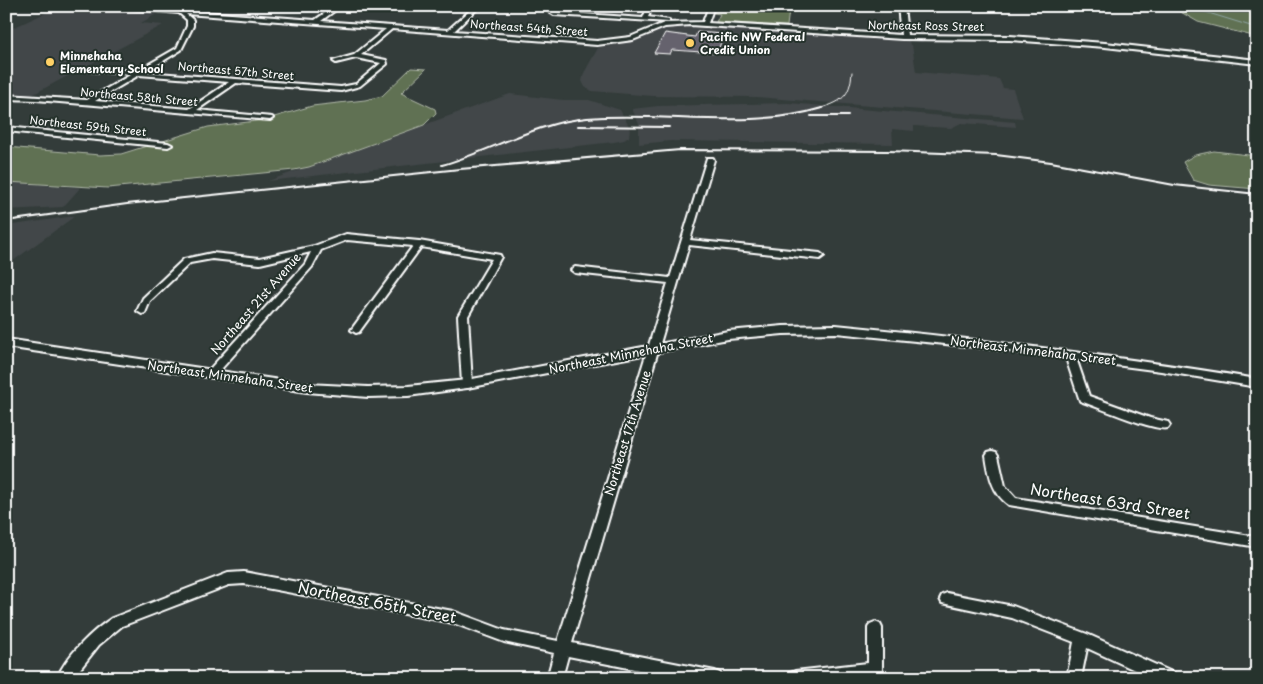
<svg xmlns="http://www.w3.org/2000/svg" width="1263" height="684" viewBox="0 0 1263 684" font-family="'Playpen Sans',sans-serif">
	<rect width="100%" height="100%" fill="#333c3a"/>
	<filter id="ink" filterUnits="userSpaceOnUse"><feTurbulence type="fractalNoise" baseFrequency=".02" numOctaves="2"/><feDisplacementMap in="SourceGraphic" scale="10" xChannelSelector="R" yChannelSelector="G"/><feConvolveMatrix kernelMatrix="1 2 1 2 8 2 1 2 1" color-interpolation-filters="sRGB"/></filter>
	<g filter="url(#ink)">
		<path fill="#424749" d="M61,6L158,13L141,23L163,25L30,96L6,93V31Z
			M686,24L923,40V42L909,41L910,45H912L916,72L999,79L1003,88L1013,89L1023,118L756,97L653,96L592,91L585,87L582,81L584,73L598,48L641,39L661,27Z
			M510,94L563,100H589L620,110L630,128L629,137L624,140L614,142L268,181Z
			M788,103L1015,122L1016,127L961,123L951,128L914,126V131L892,129L893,144L670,141L639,144V124L632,109L658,106Z
			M6,182L80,188L63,207L6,210Z
			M75,216L6,266V226Z"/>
		<path fill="#607153" stroke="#b0b8a9" d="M718,6H794L789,10L787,26L716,22L720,14L714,13Z
			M1129,6H1257V37L1198,22L1179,11L1158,8L1155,9V11H1146Z
			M411,68L426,69L401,93L435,109L436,113L424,125L309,167L294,170L108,188L6,182V147L100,155L121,154L208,127L264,120L312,106L365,100L382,96Z
			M1214,151L1257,156V189L1209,185L1193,180L1183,162L1195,155Z"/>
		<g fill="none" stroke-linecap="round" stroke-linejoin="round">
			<path stroke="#8fa5a4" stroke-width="1" d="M1186,6L1257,28"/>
		</g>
		<path fill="#65626d" stroke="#fff" d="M697,32L724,34L717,53L672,50L670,54L654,53L665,33L695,37Z"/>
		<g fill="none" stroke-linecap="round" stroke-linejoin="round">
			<g stroke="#fff" stroke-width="4">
				<path id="minor" d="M97,6H123L315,20L335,6H341L321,21L448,30L475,6H480L454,31L597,41L630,37L664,23L703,22L709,6H714L708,23L901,35L898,6H904L907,35L1010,36L1105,43L1257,60V64L1105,47L1010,40L902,39L690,25L665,27L633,40L597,45L392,29L361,55L386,60L387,64L360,86L341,91L236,83L197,110L272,117L273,118L270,120L36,100L6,99V95L87,100L132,74L89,71L86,69L87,68L137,71L177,48L187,26V20L179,13ZM186,14L386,29L354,55L333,61L336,63L356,58L381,63L356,84L341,87L145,72L181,50L193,26V20ZM139,75L229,82L189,109L95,101Z
					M415,6H424L425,7L422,9Z
					M648,6H653L648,17L669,20V22L554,15L548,11L551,9L555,12L643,18Z
					M6,127L168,143L172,145L168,147L6,131Z
					M707,158H713L714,160L690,240L820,253L824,256L820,259L689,245L572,643L715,671L720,673L722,678H679L568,656L562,678H547L554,653L504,642L453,623L244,584L229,585L122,626L99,645L73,678H57C66,656 92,631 112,618L228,573L244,572L453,611L504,630L558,641L668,283L575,273L571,270L575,267L670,278Z
					M346,234L419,241L500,255L501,257L468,316L472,384L471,387L467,388L462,384L458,316L492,259L421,247L359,332L356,333L351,330L413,246L347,240L321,250L312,267L215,376L211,377L206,374L207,372L305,264L311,252L260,264L212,259L190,263L150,301L145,313L142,314L137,311L143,298L184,259L212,253L260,258L314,246Z
					M1070,352L1075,355L1089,396L1150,418L1168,422L1170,425L1168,428C1155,432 1096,406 1080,401L1065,355Z
					M992,451L996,452L998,455L1005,486L1016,498L1257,537V547L1009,505C992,493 989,475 986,455L988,452Z
					M947,593L1013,606L1087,634L1174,673L1176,678H1152L1087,648L1081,678H1067L1074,642L1012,618L942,603L940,599L942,595Z
					M875,622L880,624L882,628V678H788L790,673L795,671L868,663V628L870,624Z"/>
			</g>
			<g stroke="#fff" stroke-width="4">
				<path id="major" d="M836,325C977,339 1117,356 1257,379V387L1161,371L985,348L836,333L783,334L728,339L467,388L408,396L368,397L307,392L6,347V339L307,384L368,387L408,386L467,380L728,331L783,326Z"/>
			</g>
			<use href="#minor" fill="#26332d" fill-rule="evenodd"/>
			<use href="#major" fill="#26332d" fill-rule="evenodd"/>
			<path stroke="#fff" stroke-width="1" d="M818,109C842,102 850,97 852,72"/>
			<path stroke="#fff" stroke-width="2" d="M811,116H848
				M578,126L669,127
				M442,165C491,151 535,123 587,118C665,111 746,131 822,108
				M6,221L127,204L460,169L680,150L888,151L996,155L1051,162L1174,185L1257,194"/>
		</g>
	</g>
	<g fill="#ffd166" stroke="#26332d" stroke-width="2">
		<circle cx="690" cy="43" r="5"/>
		<circle cx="50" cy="62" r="5"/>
	</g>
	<g text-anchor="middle" stroke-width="4" stroke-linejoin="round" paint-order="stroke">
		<g font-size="11" fill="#fff" stroke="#26332d">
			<text transform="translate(926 26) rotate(1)" y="4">Northeast Ross Street</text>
			<text transform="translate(529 28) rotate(4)" y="4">Northeast 54th Street</text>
			<text transform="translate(236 71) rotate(5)" y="4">Northeast 57th Street</text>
			<text transform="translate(139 97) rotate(5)" y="4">Northeast 58th Street</text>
			<text transform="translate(88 126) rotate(6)" y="4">Northeast 59th Street</text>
		</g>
		<g font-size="11" font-weight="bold" fill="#fff" stroke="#26332d" text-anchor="start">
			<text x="700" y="41">Pacific NW Federal<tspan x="700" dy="13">Credit Union</tspan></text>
			<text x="60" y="60">Minnehaha<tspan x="60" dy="13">Elementary School</tspan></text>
		</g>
		<g font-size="12" fill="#fff" stroke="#26332d">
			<text transform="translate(256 304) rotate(-49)" y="4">Northeast 21st Avenue</text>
			<text transform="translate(1033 351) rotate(7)" y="4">Northeast Minnehaha Street</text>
			<text transform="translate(631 354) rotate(-11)" y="4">Northeast Minnehaha Street</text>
			<text transform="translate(230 377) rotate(8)" y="4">Northeast Minnehaha Street</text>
			<text transform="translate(628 433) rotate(-73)" y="4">Northeast 17th Avenue</text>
		</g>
		<g font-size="15" fill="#fff" stroke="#26332d">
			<text transform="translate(1110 502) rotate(9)" y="5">Northeast 63rd Street</text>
			<text transform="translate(377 603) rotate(11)" y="5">Northeast 65th Street</text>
		</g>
	</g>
	<rect width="1263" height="684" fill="none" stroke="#26332d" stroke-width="25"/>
	<rect x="12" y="12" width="1238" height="659" fill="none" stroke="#fff" stroke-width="2" filter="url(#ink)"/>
</svg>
